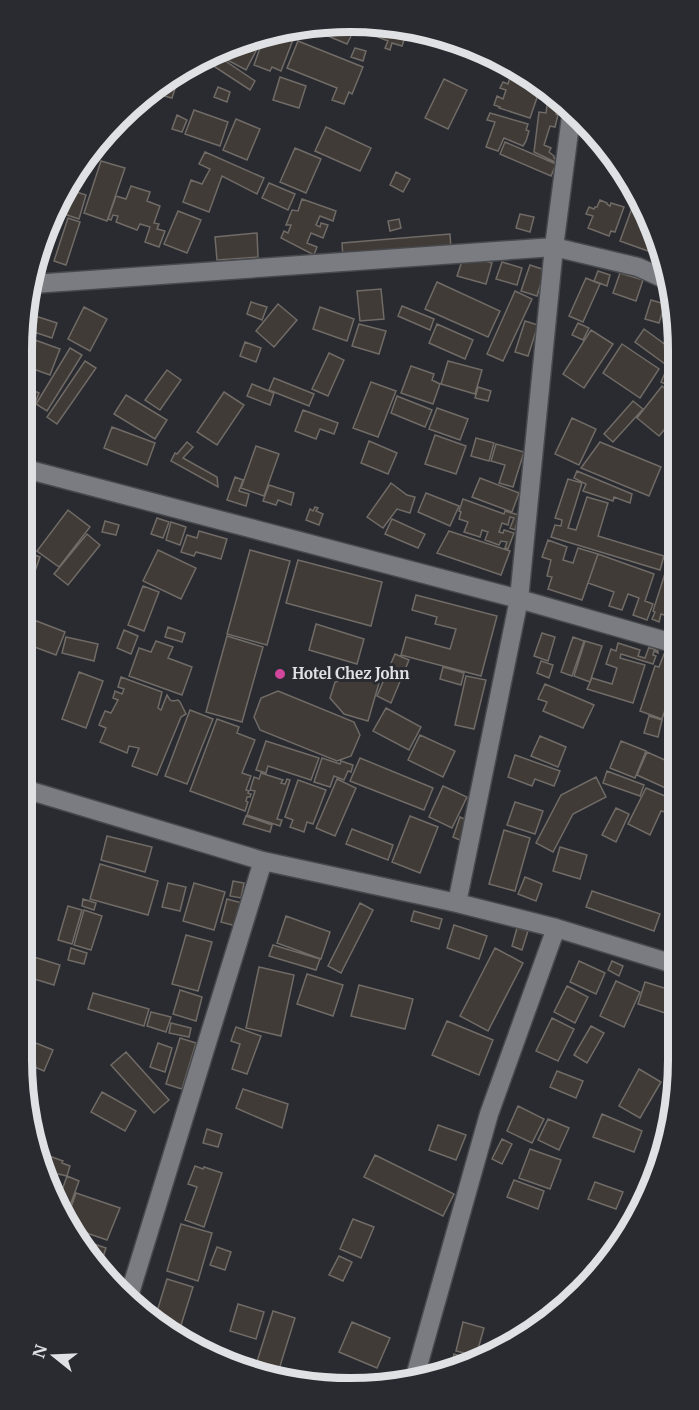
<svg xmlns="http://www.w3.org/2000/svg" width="699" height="1410" viewBox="0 0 699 1410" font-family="Merriweather,serif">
	<rect width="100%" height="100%" fill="#292b30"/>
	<path fill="#403b36" stroke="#706b66" stroke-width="1.5" d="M382,25L407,31L402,46L392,43L390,50L385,48L388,41L378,37Z
		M339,26L353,32L347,44L328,36L332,27Z
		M296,32L281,71L272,67L270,71L254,65L261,45L255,43L258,37Z
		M243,39L258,47L246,70L220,56L223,50Z
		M298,41L363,67L352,94L349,92L344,104L332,100L337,88L287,68Z
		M355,48L366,51L363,61L351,57Z
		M218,56L255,81L250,90L212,65Z
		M513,67L541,86L530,118L499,108L500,107L494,105L497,96L503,99L506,90L500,88L503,82L508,84Z
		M179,76L172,98L156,94L157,88Z
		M280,77L306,86L299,108L273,100Z
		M444,79L467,90L448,129L425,118Z
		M218,87L230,92L227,102L214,97Z
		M549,91L558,97L557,104L559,105L556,114L558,115L555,127L550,126L544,145L551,148L549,152L554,156V158L557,160V163L534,152L539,112L546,113Z
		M194,110L228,122L220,146L185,134Z
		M490,113L528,124L526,130L529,131L526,141L523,146L504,138L498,151L486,147L495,122L487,120Z
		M177,115L187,120L182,132L172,129Z
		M236,119L260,129L247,160L223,150Z
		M326,127L371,148L360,171L315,151Z
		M505,142L556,164L551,176L500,154Z
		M295,148L321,159L306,193L280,182Z
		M608,150L622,167H623L604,161Z
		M205,152L264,178L257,194L222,176L209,212L183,202L191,180L202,184L210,169L199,164Z
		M101,161L125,168L107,221L84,213Z
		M396,172L410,179L403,192L390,185Z
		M269,183L295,194L288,210L262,198Z
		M131,186L150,192L147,201L160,206L154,223L159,224L157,229L165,231L159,247L145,242L150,227L140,224L137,230L116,222L118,216L113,215L111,220L108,219L116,196L126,199Z
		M67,189L86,195L79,219L55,211L60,198Z
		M302,199L336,211L333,221L320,216L316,225L320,227L321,223L328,225L323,238L311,233L307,243L317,247L314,255L281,238L284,231L288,233L291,225H286L292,210L298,211Z
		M600,200L607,203V204L610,206L611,203L624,207L615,232L611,231L609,236L588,228L593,216L586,214L589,207L594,209L595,207H597Z
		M632,208L645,212L652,226L650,231L655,233L648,251L620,241Z
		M178,211L201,220L187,253L164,244Z
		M520,214L534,217L530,232L516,228Z
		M68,218L80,222L66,265L54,261Z
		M399,219L401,228L390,231L388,221Z
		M257,233L258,257L217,260L215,237Z
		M450,234L451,249L343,259L342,243Z
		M464,255L492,263L486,284L457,276Z
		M502,262L522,268L517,285L496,279Z
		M530,265L545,270L537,296L521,291Z
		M598,271L610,275L607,286L594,281Z
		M620,273L643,280L636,301L613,293Z
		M586,278L600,284L583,322L569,316Z
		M437,282L500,311L488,337L425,309Z
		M381,289L384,319L360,321L357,291Z
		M515,291L532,299L503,361L487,354Z
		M651,300L665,304L659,323L645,319Z
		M251,302L267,307L262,320L247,314Z
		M278,304L297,320L274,347L256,331Z
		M402,306L434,319L430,330L398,316Z
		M84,307L107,319L90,351L68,339Z
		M320,307L354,319L347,341L313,329Z
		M26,313L57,323L52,338L22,328Z
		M525,321L538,325L528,356L515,352Z
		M578,323L589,328L583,340L572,335Z
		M359,324L386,331L379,354L352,346Z
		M437,324L473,340L465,359L429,343Z
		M644,329L674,351L665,364L635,342Z
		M591,330L613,344L584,388L563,374Z
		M35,340L60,349L50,375L25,366Z
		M245,342L261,348L256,362L240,356Z
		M622,344L659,369L640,398L603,373Z
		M70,348L82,355L47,411L36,404Z
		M329,353L344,360L328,396L312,389Z
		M85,361L96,368L57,424L47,417Z
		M448,361L482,370L475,394L441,384Z
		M411,366L434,374L432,380L440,384L433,404L401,393Z
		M668,366L675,369V388L661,382Z
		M167,370L181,380L160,410L145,400Z
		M274,378L314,394L309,406L269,390Z
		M371,382L396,391L378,437L353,428Z
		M252,384L274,393L270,405L247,396Z
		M22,386L39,393L29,418L22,415Z
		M662,386L675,397L676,416L659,436L637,418Z
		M478,387L491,391L488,401L475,398Z
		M224,392L244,405L217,445L197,432Z
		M126,395L167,420L155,439L114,414Z
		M397,396L432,410L425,427L391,413Z
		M633,401L643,409L613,442L604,434Z
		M437,408L468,419L460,440L429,429Z
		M303,410L338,423L334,434L320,429L316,439L295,431Z
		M572,418L596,429L579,465L555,454Z
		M112,427L155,443L147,465L104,448Z
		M435,435L466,446L456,474L425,464Z
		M476,438L494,443L489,461L471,456Z
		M369,441L397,453L388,474L361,463Z
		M187,442L193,447L183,458L217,477L218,487L171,461L175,453L177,454Z
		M600,442L661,467L649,496L581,468Z
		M496,444L524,452L513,487L499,483L505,465L491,461Z
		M256,446L279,454L264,496L241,488Z
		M577,471L632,494L630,503L614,497L613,501L583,491L586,484L574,478Z
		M235,477L243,480L239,491L249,494L246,506L227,500Z
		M480,478L519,493L512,512L472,497Z
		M568,479L582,483L568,528L576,530L587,497L608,503L598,536L664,556L660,570L551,537L555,525L561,526L562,520L555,518Z
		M391,483L407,495L415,497L410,513L397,509L383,528L367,517Z
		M22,484L35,489L27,513L22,511Z
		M269,485L294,493L291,505L278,500L276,505L263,501Z
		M426,493L459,506L450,526L418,512Z
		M463,499L504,514L505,511L519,515L515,530L510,528L514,518L510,517L508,525L502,523L499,532L503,533L504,530L514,533L508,549L505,548L507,542L501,541L499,545L485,540L488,532L482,530L480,537L464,532L468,522L459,519L461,512L459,511Z
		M315,507L318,508L316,511L323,514L319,525L306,520L310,509L313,511Z
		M68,510L90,527L59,567L37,551Z
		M157,518L169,522L163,538L151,534Z
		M392,519L425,534L418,548L385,534Z
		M105,521L119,525L116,535L102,532Z
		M171,522L186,527L180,545L166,540Z
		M199,531L227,539L221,559L196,552L194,556L181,552L187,535L197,538Z
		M449,531L510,551L501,575L437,553Z
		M87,534L100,545L68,585L54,574Z
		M548,540L567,547L563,560L573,563L578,548L598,554L582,600L548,589L552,577L547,576L551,560L542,557Z
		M158,550L196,568L181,599L143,581Z
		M250,550L290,561L267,645L227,634Z
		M29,553L40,557L33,577L21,574V558L27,560Z
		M598,554L654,574L645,601L653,604L647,620L633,615L639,598L628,594L622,610L609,606L614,592L588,583Z
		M298,560L382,582L371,626L286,603Z
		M668,564L676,567V612L674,618L661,614L659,622L652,619L655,612L653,611Z
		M143,586L159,592L144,631L128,625Z
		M416,595L497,616L481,676L401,655L406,637L450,649L456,629L435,624L437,617L412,610Z
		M21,615L65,632L56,655L21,642Z
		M316,624L364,639L357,664L309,650Z
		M168,627L185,633L182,642L165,637Z
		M124,630L138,636L131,654L117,648Z
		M542,633L555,637L548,661L534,656Z
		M227,636L263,647L242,722L206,712Z
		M66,637L98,644L94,661L62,653Z
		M573,637L584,641L572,676L561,672Z
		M156,641L173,647L168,658L192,667L182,695L129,676L139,648L151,652Z
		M585,641L602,646L590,682L574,676Z
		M618,643L640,650L638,656L645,658L649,647L658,651V653L654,651L653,655L656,656L653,664L621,654L620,658L645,665L633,703L587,689L592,678L612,684L617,668L606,664L611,649L616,651Z
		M395,654L409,660L391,703L377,696Z
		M664,654L676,658V681L675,680L662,719L640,711L655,666L659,667Z
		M541,661L553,665L549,678L537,673Z
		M443,667L464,673L461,685L440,679Z
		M79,672L103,681L86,728L62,719Z
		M357,676L379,683L368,721L344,714L330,698L335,682Z
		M466,676L486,680L474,729L455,725Z
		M121,677L162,692L158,708L161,710L167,695L170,700L173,701L178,700L180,702L186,714L181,717L157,775L132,766L139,748L129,746L127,753L100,742L106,728L99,725L105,711L111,713L118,700L113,698L115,691L122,694L124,689L118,687Z
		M545,684L594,705L583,728L543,711L547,702L538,699Z
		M278,691L354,722L360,735L351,756L337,761L260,730L254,717L261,698Z
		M386,708L421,727L409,750L373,731Z
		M669,708L676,710L674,723L665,721Z
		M190,710L213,719L187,784L165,776Z
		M649,716L662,720L658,737L644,733Z
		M217,719L239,727L237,733L255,740L242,773L251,776L246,790L249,791L248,793L251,794L250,797H247L246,801L248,802L245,811L190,791Z
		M420,735L455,751L443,777L408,760Z
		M540,736L566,747L558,767L531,756Z
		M266,741L319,758L311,780L268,766L266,773L256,770Z
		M621,741L646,751L635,778L610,768Z
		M647,752L676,765V775L670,790L637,775Z
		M515,755L560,771L554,786L535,779L532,786L508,777Z
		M322,758L340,764L341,761L353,765L351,772L348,771L344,780L334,776L330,787L314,782Z
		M360,758L433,788L424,810L350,781Z
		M607,771L644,785L640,796L603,783Z
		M261,773L283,780L281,783L285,784L287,779L290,780L277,819L282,820L280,826L247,815L255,791L250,790L254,777L259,779Z
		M596,777L606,797L573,814L553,852L536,843L561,795Z
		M337,779L356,788L335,836L316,828Z
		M298,780L326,790L313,824L307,822L304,832L290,827L293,820L285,817Z
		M443,786L467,797L452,828L429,817Z
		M646,788L677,801V815L661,811L650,835L628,824Z
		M515,802L543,811L535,834L507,825Z
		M616,808L629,814L616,842L602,835Z
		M246,816L272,825L270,832L243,824Z
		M410,816L438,827L420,873L392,862Z
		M460,817L469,821L462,841L453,837Z
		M352,829L393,845L388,860L346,844Z
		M504,830L530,838L515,891L489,884Z
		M107,836L152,847L145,872L101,860Z
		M560,847L587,855L580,879L553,871Z
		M100,864L158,881L148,915L90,899Z
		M525,877L542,884L536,901L518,894Z
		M233,881L244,883L241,898L230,896Z
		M168,883L186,887L180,911L162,907Z
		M194,883L225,892L214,930L183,921Z
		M592,891L660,914L654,931L586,907Z
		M21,897H26L24,927H21Z
		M83,899L96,903L94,910L82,906Z
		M227,899L242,903L236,926L221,922Z
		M360,903L373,910L341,973L328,966Z
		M68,906L82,910L72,944L58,940Z
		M84,910L102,916L91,950L74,945Z
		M414,911L442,919L439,929L411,921Z
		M286,916L330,932L321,959L277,943Z
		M454,925L487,936L479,959L447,948Z
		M517,928L528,931L522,950L512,946Z
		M186,935L212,942L198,991L172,984Z
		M273,945L320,959L316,970L269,956Z
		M71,948L87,953L84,964L68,960Z
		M495,948L523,963L488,1031L460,1016Z
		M21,953L60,965L54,985L21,975Z
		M579,961L605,973L596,994L570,982Z
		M612,961L623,966L619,976L608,970Z
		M259,967L294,975L281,1036L246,1028Z
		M307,974L343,985L333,1016L297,1004Z
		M616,981L640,992L624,1027L600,1016Z
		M645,982L677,992V1017L638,1004Z
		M359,985L413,999L405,1029L351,1016Z
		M567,986L588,997L575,1023L554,1012Z
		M180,990L202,997L196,1021L173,1014Z
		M93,993L149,1009L144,1026L88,1009Z
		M151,1012L171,1017L166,1032L147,1026Z
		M552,1018L574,1029L558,1061L536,1051Z
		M447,1021L493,1040L479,1075L432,1055Z
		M171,1023L191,1028L189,1037L169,1033Z
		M591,1026L604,1033L587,1063L574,1055Z
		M236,1027L261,1036L247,1074L232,1069L240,1044L231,1041Z
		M21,1037L53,1050L44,1071L21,1061Z
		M180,1038L196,1043L182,1089L166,1084Z
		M158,1043L172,1048L165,1072L150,1067Z
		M126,1052L169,1100L154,1113L111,1065Z
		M639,1069L661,1082L640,1118L619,1106Z
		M557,1071L583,1081L576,1098L550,1087Z
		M243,1089L288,1104L282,1128L236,1108Z
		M102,1092L136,1111L125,1131L91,1112Z
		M518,1106L544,1119L532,1143L507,1131Z
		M602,1114L642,1131L634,1152L593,1137Z
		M548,1119L569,1128L559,1150L538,1140Z
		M438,1125L466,1135L456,1160L429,1150Z
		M207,1129L222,1134L218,1147L203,1143Z
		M502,1139L512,1144L502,1164L492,1159Z
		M530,1149L561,1160L550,1189L519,1178Z
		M38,1152L63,1161L62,1163L70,1166L67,1176L58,1174L52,1191L39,1166L37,1156Z
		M375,1155L454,1194L443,1216L364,1177Z
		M195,1166L203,1169L204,1167L222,1173L204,1227L185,1220L197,1187L188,1184Z
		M67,1176L79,1181L71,1203L59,1199Z
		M514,1180L544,1191L538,1209L507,1197Z
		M595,1182L623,1192L616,1209L588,1199Z
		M76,1193L120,1208L107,1240L72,1228L67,1219Z
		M353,1219L374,1227L361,1258L340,1249Z
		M181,1224L212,1233L198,1281L167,1271Z
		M79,1239L106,1248L99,1270L89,1261L78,1241Z
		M217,1247L231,1252L225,1270L210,1265Z
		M339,1256L352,1262L343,1281L329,1275Z
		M111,1275L128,1281L124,1292L110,1279Z
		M167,1279L193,1287L177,1338L155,1318Z
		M238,1304L264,1312L256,1339L230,1331Z
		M273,1311L295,1318L276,1379L254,1371Z
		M352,1322L390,1338L377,1368L339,1352Z
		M463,1322L484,1328L476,1356L456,1351Z
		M454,1354L476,1361L450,1369Z"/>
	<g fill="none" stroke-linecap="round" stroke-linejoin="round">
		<g stroke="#47494d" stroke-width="21">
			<path id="minor" d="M33,284L554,247L638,267L669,281
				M22,468L519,599L676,644
				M21,788L263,861L457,903L556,928L677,965
				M457,903L519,599L554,247L572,109
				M129,1296L263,861
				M414,1380L489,1114L556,928"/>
		</g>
		<use href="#minor" stroke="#7a7c82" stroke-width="18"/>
	</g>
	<circle fill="#d1479c" stroke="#292b30" stroke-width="2" cx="280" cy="674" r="6"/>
	<g text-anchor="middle" stroke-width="6" stroke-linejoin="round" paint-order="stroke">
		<g font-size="15" font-weight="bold" fill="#dfe1e4" stroke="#292b30" text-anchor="start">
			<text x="292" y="679">Hotel Chez John</text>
		</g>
	</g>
	<path d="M0 0H699V1410H0ZM350 32H350A318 318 0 0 1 668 350V1060A318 318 0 0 1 350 1378H350A318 318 0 0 1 32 1060V350A318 318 0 0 1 350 32Z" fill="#292b30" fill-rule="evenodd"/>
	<path fill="none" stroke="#dfe1e4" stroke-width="8" d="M350 32H350A318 318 0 0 1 668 350V1060A318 318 0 0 1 350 1378H350A318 318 0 0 1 32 1060V350A318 318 0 0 1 350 32Z"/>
	<g transform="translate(54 1356) rotate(288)" stroke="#292b30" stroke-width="4.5" paint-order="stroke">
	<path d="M0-4.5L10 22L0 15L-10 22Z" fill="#dfe1e4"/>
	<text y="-9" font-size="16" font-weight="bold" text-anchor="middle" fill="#dfe1e4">N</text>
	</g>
</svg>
